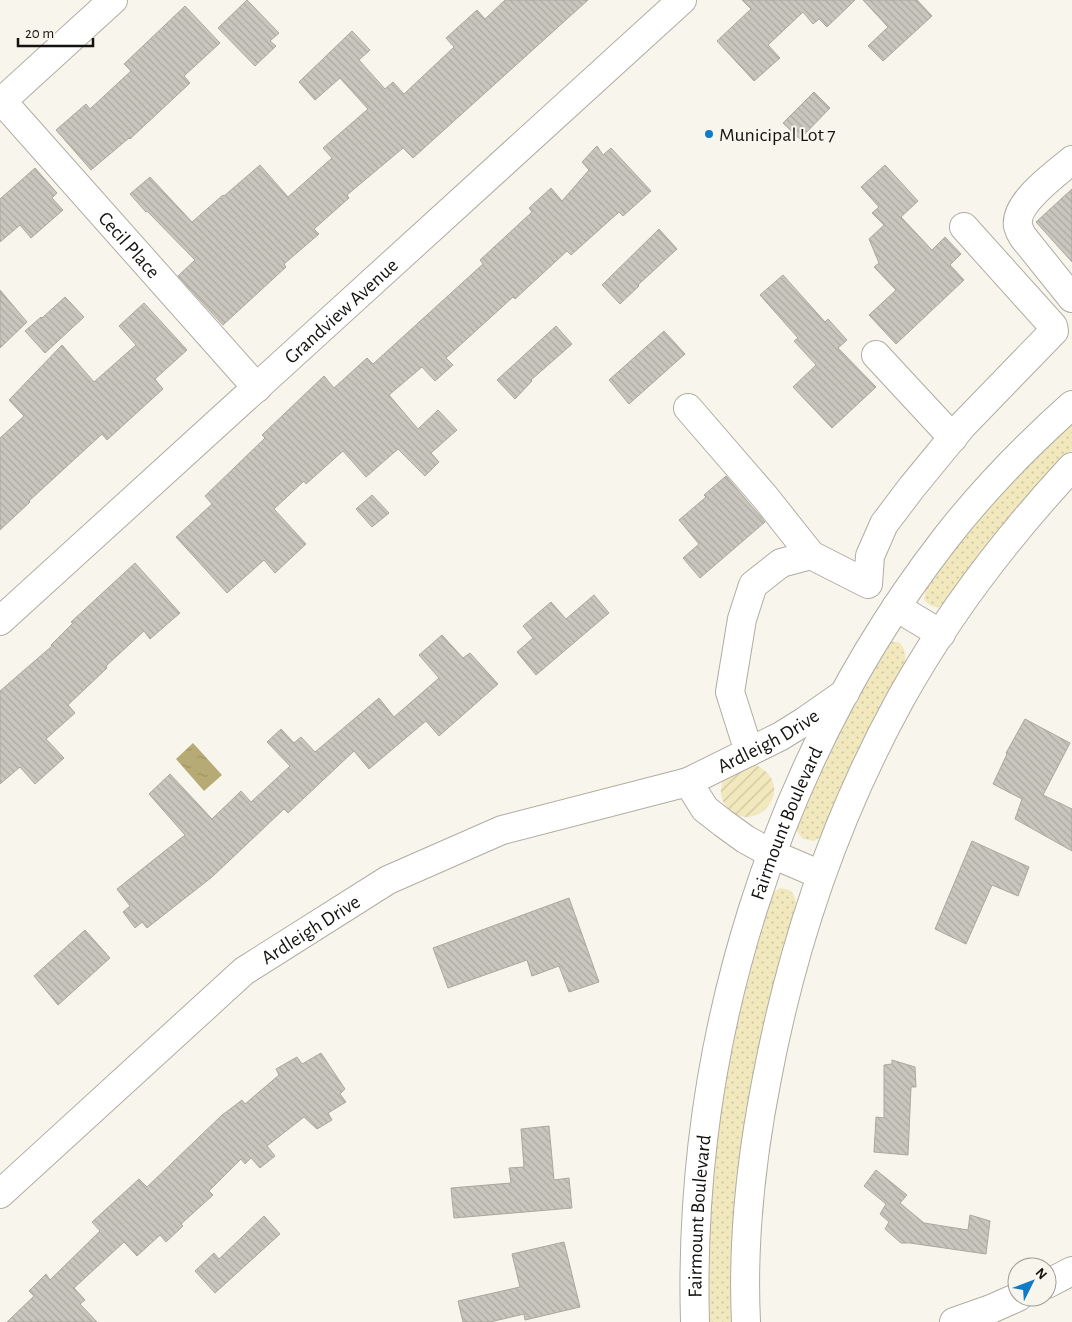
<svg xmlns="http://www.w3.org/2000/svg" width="1072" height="1322" viewBox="0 0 1072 1322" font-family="'Alegreya Sans',sans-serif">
	<defs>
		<pattern id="grass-dots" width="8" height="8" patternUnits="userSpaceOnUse" patternTransform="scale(1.25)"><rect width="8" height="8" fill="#f2e8bd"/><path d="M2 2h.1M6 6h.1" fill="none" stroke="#cfc6a1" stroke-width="1.8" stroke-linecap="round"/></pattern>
		<pattern id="garden-furrows" width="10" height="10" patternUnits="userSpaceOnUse" patternTransform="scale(1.25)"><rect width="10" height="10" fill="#f2e8bd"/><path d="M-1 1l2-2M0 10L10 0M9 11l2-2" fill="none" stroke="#cfc6a1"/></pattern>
		<pattern id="water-ripples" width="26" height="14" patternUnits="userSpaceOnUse" patternTransform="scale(1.25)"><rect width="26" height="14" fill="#b7ab75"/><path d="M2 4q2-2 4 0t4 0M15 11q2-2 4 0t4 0" fill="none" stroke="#9c9264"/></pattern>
		<pattern id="building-back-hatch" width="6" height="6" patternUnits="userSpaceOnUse" patternTransform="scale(1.25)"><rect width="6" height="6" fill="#c8c6bd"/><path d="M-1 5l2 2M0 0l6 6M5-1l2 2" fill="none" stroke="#aba9a1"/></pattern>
	</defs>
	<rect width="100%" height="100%" fill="#f8f6ec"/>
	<path fill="url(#grass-dots)" d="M1072,424V450L1045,478L983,549L944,606C936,609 930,606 924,600L926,587L968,530L1010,485Z
		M891,642H899C906,650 906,656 905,666L823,833L819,838L814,841L803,839L797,832V823L856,697Z
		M780,888C791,889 794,892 796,903L779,965L759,1066L734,1318L732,1322H709L706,1308L713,1153L736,1018L771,894Z"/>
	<path fill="url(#garden-furrows)" d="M754,764C802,786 753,840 726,806C719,797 720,787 724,777Z"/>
	<path fill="url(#water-ripples)" d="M193,743L222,775L204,791L176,759Z"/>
	<path fill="url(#building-back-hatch)" stroke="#aaa89f" d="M247,0L279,33L270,41L276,46L255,66L218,28Z
		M505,0H588L413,158L403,148L347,195L349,198L314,229L319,234L284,264L286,267L223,325L178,276L195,260L147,211L146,212L130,194L150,177L192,222L223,195L224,196L260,165L288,197L332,158L323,148L368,109L340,78L315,100L299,82L352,31L370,50L359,60L385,89L393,82L404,94L454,47L446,38L477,10L485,19Z
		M742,0H855L827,27L819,19L813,24L803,12L768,45L780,58L754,81L717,41L751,9Z
		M863,0H917L932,16L883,61L868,46L888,27Z
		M185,6L220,43L184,76L190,83L130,139L129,138L91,170L56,130L86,104L90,109L131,71L124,64Z
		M814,92L830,108L800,139L783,123Z
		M597,146L603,155L611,148L651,191L623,216L619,212L571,255L567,251L515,299L513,297L446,358L453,365L435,381L422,367L389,395L418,429L438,410L457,430L431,453L439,462L425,476L398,449L366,477L343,451L306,484L304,481L274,509L306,544L275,573L264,560L227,593L176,537L212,504L205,496L265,438L262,435L324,376L334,388L367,358L373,364L483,264L480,260L532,212L529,208L551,188L562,201L589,170L582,162Z
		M885,165L918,201L901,217L932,250L945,237L961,254L950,265L964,280L896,344L869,315L896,290L874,267L879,263L869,239L884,225L872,213L879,207L861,187Z
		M35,168L57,193L52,198L63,210L31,238L20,225L0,242V199Z
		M1072,189V262L1036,222Z
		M659,229L677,249L638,285L639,286L620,304L602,285Z
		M783,275L825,322L828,319L847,340L838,348L876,387L832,428L793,387L816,365L794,341L798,338L760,295Z
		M0,290L27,322L0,348Z
		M65,297L84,317L45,353L25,331L41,317L42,318Z
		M144,303L187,350L155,379L163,389L107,440L102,434L29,501L30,502L0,530V438L24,416L9,400L62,345L94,382L136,345L119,326Z
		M556,326L572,344L531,380L532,381L515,399L497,380Z
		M664,331L685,354L629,404L609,380Z
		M726,476L765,522L700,578L683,558L699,544L679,520L706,497L704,495Z
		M372,495L389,513L372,527L356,509Z
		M135,563L180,613L150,639L144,631L106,666L107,668L68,705L75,713L46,739L64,758L35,784L20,767L0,784V691L52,646L51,645L73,623L71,622Z
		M594,595L609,613L536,675L517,652L533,638L523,626L551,602L566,619Z
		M442,635L463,658L470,653L498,684L439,736L426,721L369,769L354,751L288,813L284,809L212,877L147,928L142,922L135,928L123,912L130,906L117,889L185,835L149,794L170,774L212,819L241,791L251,802L290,766L267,742L281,729L294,743L301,737L315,752L379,698L394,717L439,678L419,655Z
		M1025,719L1070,743L1043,795L1072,809V851L1015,819L1022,799L993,784L1007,754L1006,753Z
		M972,841L1029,867L1018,896L992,885L966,944L935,929Z
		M569,898L599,982L569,992L559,966L532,976L527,960L448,988L433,948Z
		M85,930L110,958L58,1005L34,976Z
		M321,1053L345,1089L340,1094L346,1102L328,1113L332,1120L317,1129L304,1117L267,1146L275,1156L260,1168L251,1158L245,1164L241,1159L209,1191L213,1195L181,1224L183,1226L166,1242L160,1235L137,1256L124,1242L74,1288L85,1300L80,1304L97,1322H7L34,1296L29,1291L46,1274L50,1280L100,1231L92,1222L139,1179L147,1187L221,1116L242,1100L245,1104L279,1075L276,1069L297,1057L302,1064Z
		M892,1060L915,1067L916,1087H911L908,1155L874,1152L876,1117L884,1118V1065L892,1064Z
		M549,1126L554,1180L569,1178L572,1208L454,1218L451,1188L511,1183L509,1168L524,1167L521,1129Z
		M876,1170L907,1195L900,1203L924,1223L968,1230L970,1215L990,1221L986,1254L910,1243H901L885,1229L889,1222L880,1214L886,1204L864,1186Z
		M264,1216L280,1234L215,1293L195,1271L214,1253L219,1259Z
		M564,1242L580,1307L525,1320L524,1314L490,1322H463L458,1301L520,1287L512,1254Z"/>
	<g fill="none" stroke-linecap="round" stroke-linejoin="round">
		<g stroke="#afada3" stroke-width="30">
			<g id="minor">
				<path id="s1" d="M2,101L257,388"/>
				<path d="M0,103L113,0"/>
				<path d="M1072,160C1056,174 1014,203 1018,226C1019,230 1021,234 1023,237L1072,298"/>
				<path d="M876,355L953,438"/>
				<path d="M688,408L765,497L811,555L868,584L870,556L884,524L912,487L962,426L1054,331L1053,326L964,227"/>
				<path id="s2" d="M0,621L682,0"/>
				<path d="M749,752L730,692L742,619L753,585L781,563L811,555"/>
				<path id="s3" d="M688,782L781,736L805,721L845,693"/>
				<path id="s4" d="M0,1194L244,971L388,880L502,830L688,782L705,809L723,823L745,839L772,854L821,875"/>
				<path d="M1047,1284L1072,1271"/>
				<path d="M954,1322L991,1309L1018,1297"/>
			</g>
		</g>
		<g stroke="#afada3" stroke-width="30">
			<g id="major">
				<path d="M896,607L941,634"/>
				<path id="s5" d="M695,1322C687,1044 774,760 945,539C983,490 1026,446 1072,405"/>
				<path d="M746,1322C742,1240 751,1159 767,1078C792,946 836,816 901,698C948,614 1007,537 1072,467"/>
			</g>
		</g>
		<use href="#minor" stroke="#fff" stroke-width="28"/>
		<use href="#major" stroke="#fff" stroke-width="28"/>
	</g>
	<circle fill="#107bc6" stroke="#f8f6ec" stroke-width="2" cx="709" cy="134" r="5"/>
	<g text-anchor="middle" stroke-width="4" stroke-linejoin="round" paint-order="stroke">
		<g font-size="20" fill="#141310" stroke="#f8f6ec" text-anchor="start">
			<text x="719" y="141">Municipal Lot 7</text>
		</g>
		<g font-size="20" fill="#141310" stroke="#f8f6ec">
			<text dy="7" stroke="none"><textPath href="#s1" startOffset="192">Cecil Place</textPath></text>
			<text dy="7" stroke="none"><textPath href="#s2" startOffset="461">Grandview Avenue</textPath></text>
			<text dy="7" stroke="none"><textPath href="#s3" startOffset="90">Ardleigh Drive</textPath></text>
			<text dy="7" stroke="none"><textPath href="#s5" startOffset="511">Fairmount Boulevard</textPath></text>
			<text dy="7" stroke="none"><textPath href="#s4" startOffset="409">Ardleigh Drive</textPath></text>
			<text dy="7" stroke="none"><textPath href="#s5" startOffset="106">Fairmount Boulevard</textPath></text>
		</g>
	</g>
	<g transform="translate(1032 1282) rotate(48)"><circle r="24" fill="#f8f6ec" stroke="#9d9b94"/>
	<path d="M0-4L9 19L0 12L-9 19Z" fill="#107bc6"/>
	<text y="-8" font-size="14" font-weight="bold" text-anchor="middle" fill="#141310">N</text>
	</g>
	<path d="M18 38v8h75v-8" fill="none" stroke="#141310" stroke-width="2.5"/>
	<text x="25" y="38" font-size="15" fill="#141310" stroke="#f8f6ec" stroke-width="4" paint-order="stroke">20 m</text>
</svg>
